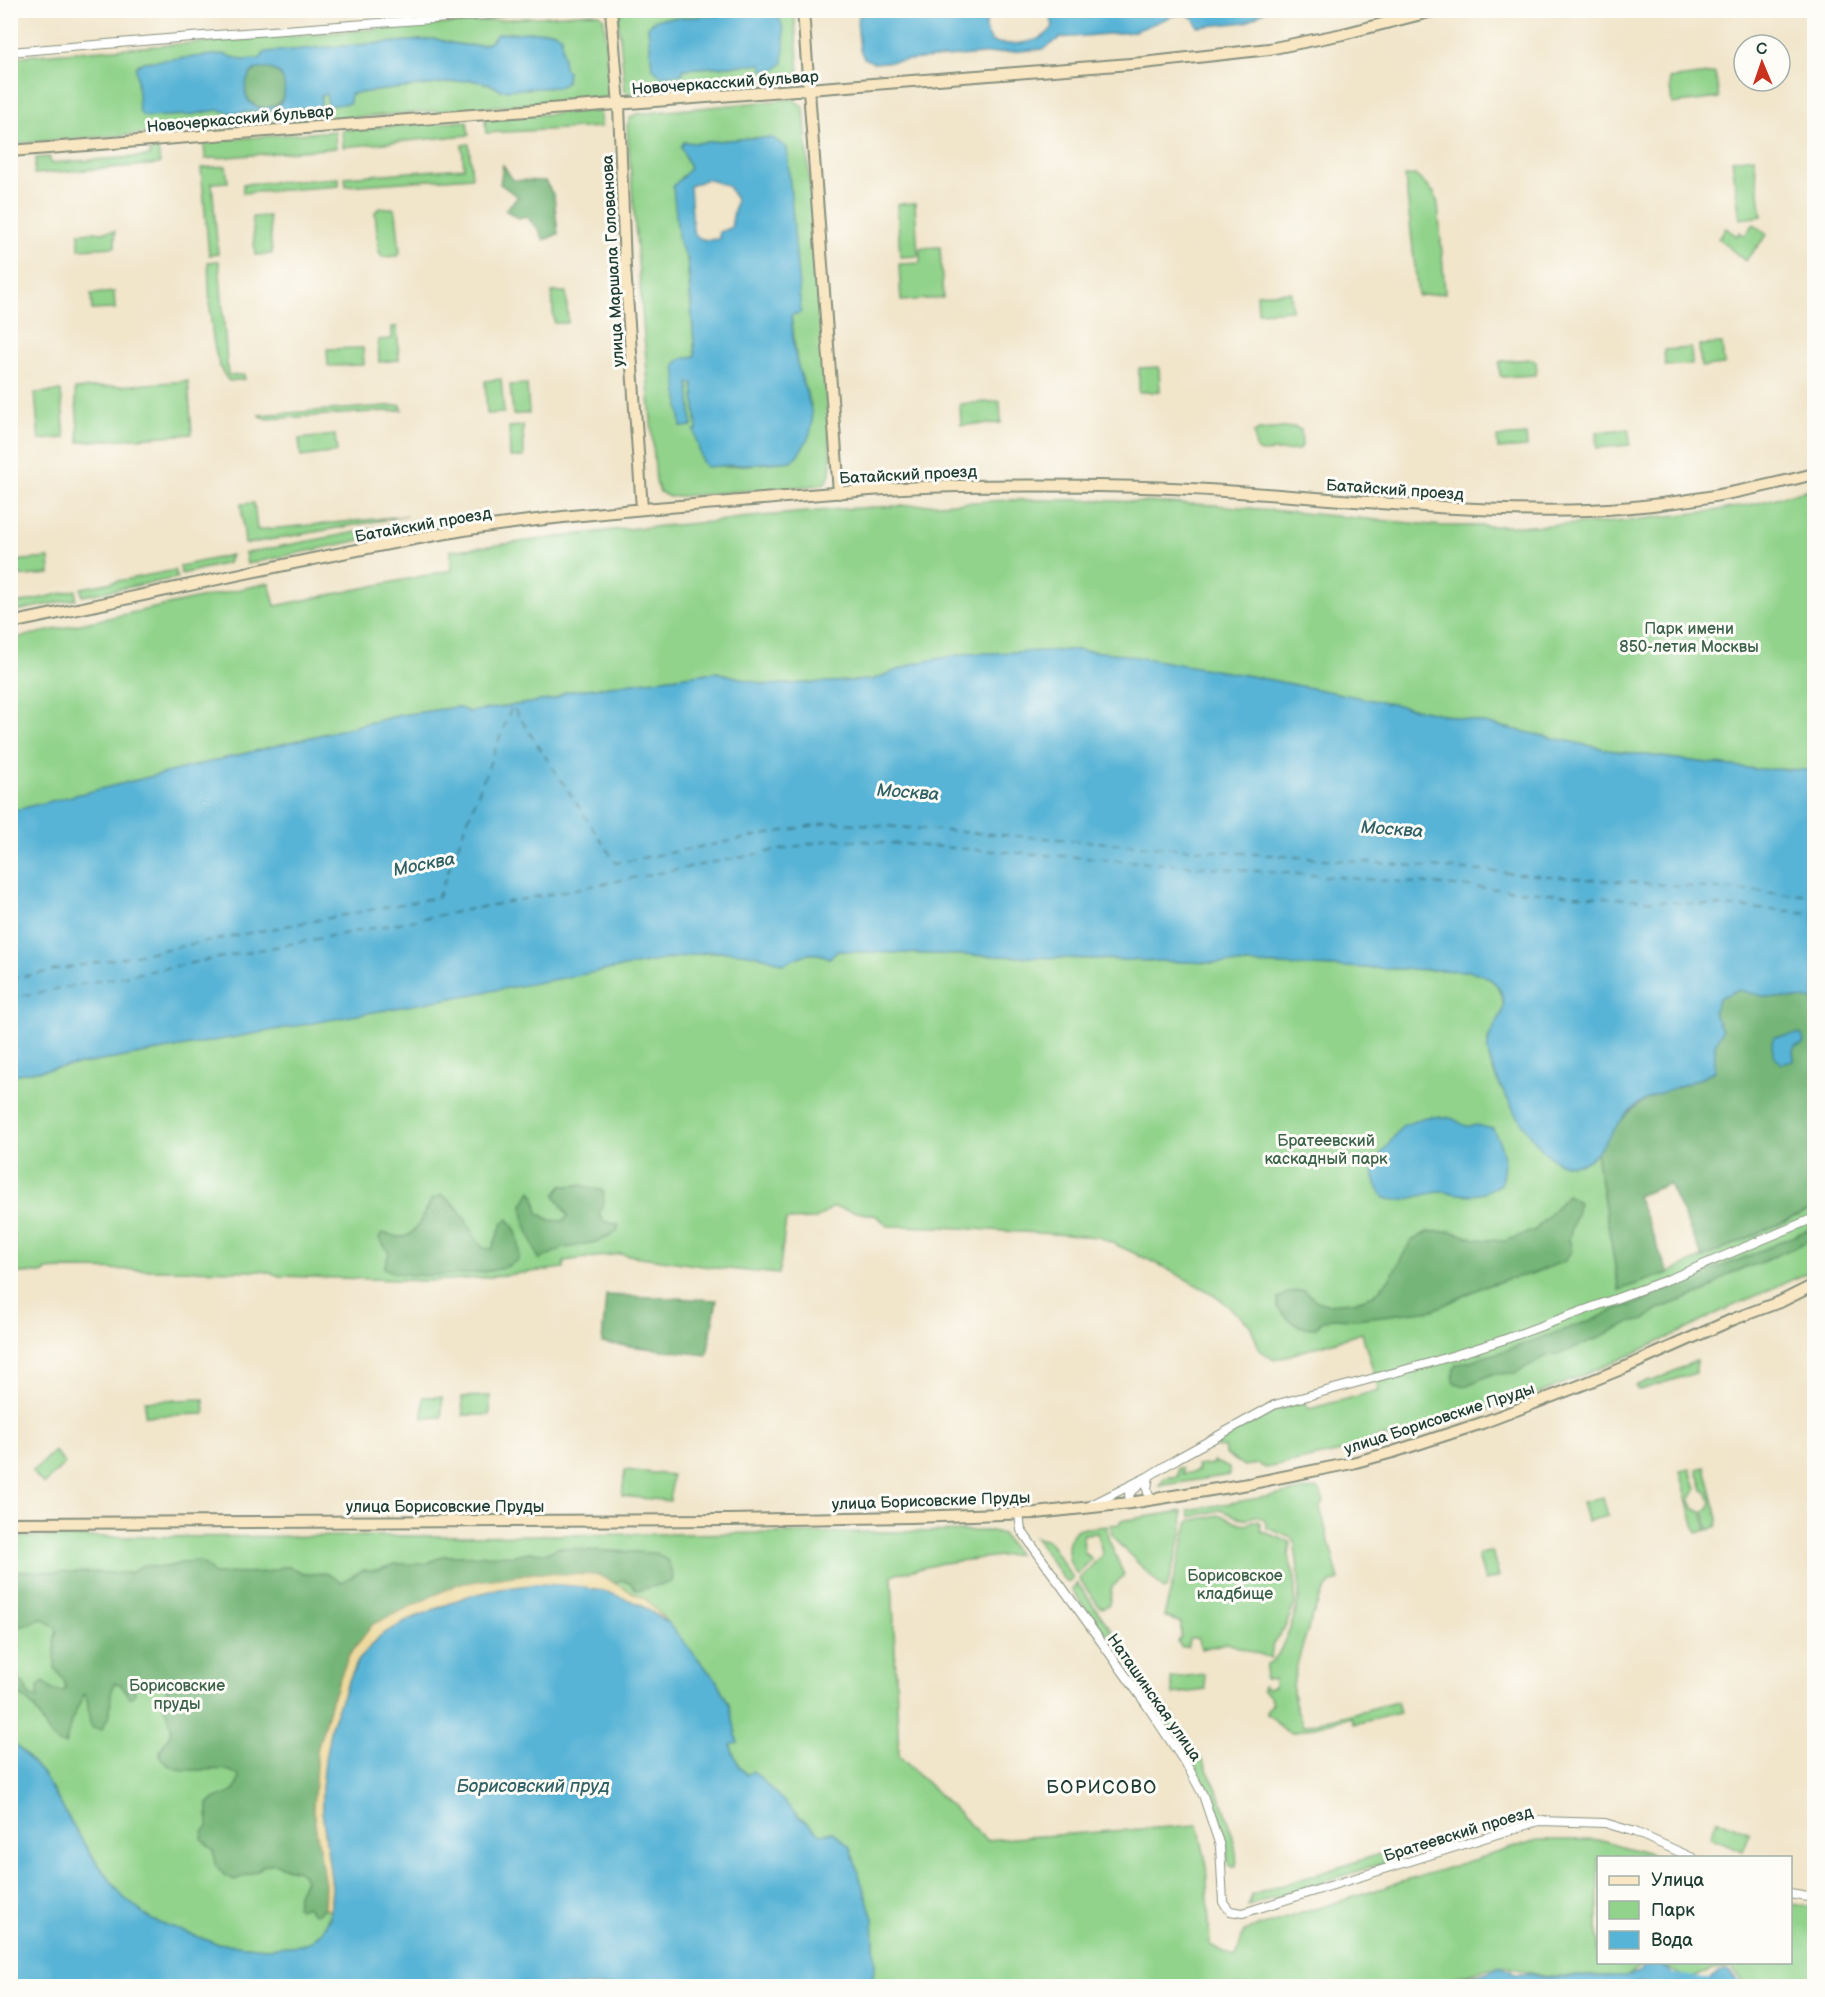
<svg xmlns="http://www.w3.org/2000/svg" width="1825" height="1997" viewBox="0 0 1825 1997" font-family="'Balsamiq Sans',sans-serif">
	<rect width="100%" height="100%" fill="#fdfcf7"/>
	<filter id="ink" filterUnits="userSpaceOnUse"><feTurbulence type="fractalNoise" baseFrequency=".0167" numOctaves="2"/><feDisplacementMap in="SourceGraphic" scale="12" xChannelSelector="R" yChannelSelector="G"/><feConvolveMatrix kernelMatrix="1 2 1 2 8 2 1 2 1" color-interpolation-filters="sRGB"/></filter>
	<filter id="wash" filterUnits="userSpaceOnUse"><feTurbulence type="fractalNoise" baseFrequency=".008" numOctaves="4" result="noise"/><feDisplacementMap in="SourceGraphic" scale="24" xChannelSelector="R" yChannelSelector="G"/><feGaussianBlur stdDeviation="1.35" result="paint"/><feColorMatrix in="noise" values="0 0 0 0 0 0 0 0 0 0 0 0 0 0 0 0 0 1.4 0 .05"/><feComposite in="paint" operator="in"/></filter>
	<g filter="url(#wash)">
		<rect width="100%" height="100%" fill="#f1e5ca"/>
		<path fill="#91d38b" stroke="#588860" stroke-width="1.5" fill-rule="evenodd" d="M623,10L794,11L799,72L792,81L630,95L625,91L618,17ZM770,12L775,13C785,29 783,45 783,63L776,69L761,64L683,69L652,67L648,27L653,21L659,19Z
			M590,13L600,14L604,19L610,93L605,98L11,144V57ZM552,31L564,68L501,90L490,84L471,80L350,94L328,106L326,94L321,95V107L233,113L218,110L189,115H178L138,64L223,54L242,60L260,59L266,52L436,39C450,43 476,50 490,42C493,40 495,37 497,34Z
			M1715,73L1719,98L1672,104L1669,79Z
			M793,99L804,108L831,458C830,469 832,479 822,485L669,497L660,492L656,482L627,126L630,118L636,114ZM751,138H759L801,313L791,315L797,364L811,405L792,461L725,467L697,430L693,383H689L692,426L681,427L685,358L695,356L680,178L688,172L690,167L684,155L696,143Z
			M600,110L601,127L486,133L485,119Z
			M467,121L469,135L343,147L342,130Z
			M335,131L336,148L205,159L204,141Z
			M469,144L472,177L346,186L345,177L464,168L462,145Z
			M158,149L160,164L34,174L36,158L50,157V163L150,156V150Z
			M1754,157L1762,216L1740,219L1732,160Z
			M226,166L228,182L212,183L218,254L209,255L201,168Z
			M1415,175L1434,193L1438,204L1445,293L1418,296L1405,176Z
			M339,178V186L243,193V184Z
			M915,203L918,256L900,257L897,204Z
			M379,208H393L396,212L400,253L398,256L382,257L379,252L375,212Z
			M269,216L272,254L255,255L252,217Z
			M1754,224L1767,235L1745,261L1718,238L1726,228L1737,236L1740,232L1744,236Z
			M115,231V247L79,249V233Z
			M940,247L943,298L901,301L899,264L920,263V248Z
			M219,261L228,375H244L245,379L229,381C208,361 210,291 208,262Z
			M114,292L115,309L92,310L91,294Z
			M552,292H566L568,323H554Z
			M1291,292L1292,310L1258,312L1257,294Z
			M392,327H397L399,360L379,362L378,340L392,339Z
			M1722,344L1724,365L1701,367L1699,345Z
			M363,348L364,365L328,366L327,349Z
			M1691,348L1692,364L1665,366L1664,350Z
			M1533,359L1536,362L1537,371L1535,375L1503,377L1500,375L1499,364L1501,361Z
			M1159,367L1160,392H1139V368Z
			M501,379L504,413L487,414L485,381Z
			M188,381L192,434L79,442L75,389Z
			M527,384L529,413L513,415L510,385Z
			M61,391L65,438L39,440L35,393Z
			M1000,401L1001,423L961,425L960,404Z
			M401,405L402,410L268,419L258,415Z
			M523,426L524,457H510L509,427Z
			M1295,427L1301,430L1302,446L1298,450L1260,452L1256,449L1254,433L1259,430Z
			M1629,429L1630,445L1597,448L1596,432Z
			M335,435L337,452L301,457L299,439Z
			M1526,435L1527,447L1498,449L1497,437Z
			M1814,488V770L1755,769L1614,751L1427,711L1250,676L1093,651L1074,650L965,654L916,663L872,680L767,685L716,672L565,692L555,699L469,712L457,707L401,715L11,811V639L269,583L275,606L452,570L450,551L614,530L711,522L740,518L842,509L1011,500H1091L1215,505L1443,526H1531L1606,523L1713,511L1754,504Z
			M254,503L257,530L407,516L245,544L241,504Z
			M426,519L427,526L247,564L245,553Z
			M231,555L228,563L181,574L180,566Z
			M49,558L50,574L11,577V561Z
			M175,570L177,578L82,596L81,588Z
			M76,590V599L11,612V605Z
			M732,951L771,958L784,963C799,956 813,949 829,958L838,951L1470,971L1483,974L1496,984L1502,996L1504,1010L1488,1039L1490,1062L1497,1081L1569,1165L1585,1162L1596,1153L1619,1290L1668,1273L1814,1208V1270L1717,1313L1689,1328L1626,1357L1545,1391L1391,1440C1384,1434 1375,1435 1369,1442V1446L1266,1468L1258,1464L1244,1466L1225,1454L1224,1447L1217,1448L1215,1442L1273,1411L1303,1402L1309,1409L1379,1390L1362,1333L1274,1360L1260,1350L1250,1325L1215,1295L1158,1264L1099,1237L943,1227L888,1226L877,1216L833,1207L816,1219L786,1220L779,1274L717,1268L620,1254L564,1261V1268L480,1278L428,1281L280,1276L263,1271L62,1269L46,1270L44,1273H11V1075L113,1059L686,955Z
			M1696,1361V1373L1639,1390L1636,1385L1655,1380Z
			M490,1396V1415H463L462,1397Z
			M423,1397H442V1417L423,1418Z
			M204,1399L205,1414L145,1416V1401Z
			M54,1451L65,1463L44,1484L32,1472Z
			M1213,1461L1229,1468V1475L1159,1486L1165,1478L1178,1476V1468H1182L1183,1474L1198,1471L1197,1466L1213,1464Z
			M1705,1467L1718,1519L1717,1526L1709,1530L1704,1511L1709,1507L1711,1501L1707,1492L1703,1490L1697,1469Z
			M1690,1469L1696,1490L1690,1501L1694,1509L1702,1512L1707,1530L1698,1533L1696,1532L1680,1471Z
			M625,1470L672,1475L670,1501L622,1496Z
			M1318,1488L1324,1502L1320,1508L1339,1580C1334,1581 1330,1583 1327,1587C1315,1602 1293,1670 1293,1690C1293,1701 1299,1715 1303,1726L1397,1702L1400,1713L1354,1724L1352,1717L1292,1733C1275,1729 1279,1719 1267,1714L1266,1712L1272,1704L1270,1696L1262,1690L1263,1686L1267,1689L1274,1687V1680L1265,1679L1267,1664C1277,1660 1280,1651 1284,1642C1304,1600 1301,1586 1294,1541L1292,1538L1267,1528L1265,1521L1258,1516L1250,1517L1246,1520L1220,1510L1190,1517L1188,1510Z
			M1603,1497L1608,1516L1587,1521L1582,1502Z
			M1182,1511L1183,1530L1167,1588L1164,1589L1119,1544L1113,1537L1110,1525L1120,1524V1521Z
			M1218,1515L1246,1525L1252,1521H1258L1260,1524L1261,1531L1290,1542L1288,1556L1295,1577V1604L1285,1627L1273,1643L1271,1658L1227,1643L1201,1649L1197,1638L1189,1639L1188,1647H1181L1178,1642L1181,1636V1623L1164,1616L1189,1521Z
			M1107,1526L1108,1538L1124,1575L1112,1587L1109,1604L1104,1608L1100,1607L1079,1579L1102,1555C1102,1547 1098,1541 1097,1533L1083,1534L1084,1553L1091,1558V1560L1077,1574C1066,1560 1064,1542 1077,1529Z
			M992,1531L1002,1534L1017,1554L943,1563L892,1575L899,1756L986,1840L1198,1825L1206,1862L1210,1945L1236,1958L1244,1931L1537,1840H1602L1659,1857L1598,1858V1962L1646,1963L1626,1976H1542L1501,1965L1420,1986H871L875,1965L874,1943L833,1832L821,1834L799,1817L753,1772L747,1776L739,1766L730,1745V1706L716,1680L698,1658L331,1911L323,1930L312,1941L301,1945L266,1948L215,1943L152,1921L123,1897L89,1852L42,1773L11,1740V1537L446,1536Z
			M1034,1537L1048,1541L1073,1578L1070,1581H1065Z
			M1492,1551L1499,1577L1485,1581L1478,1555Z
			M1077,1583L1112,1631V1633L1104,1634L1073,1591L1072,1589Z
			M1204,1674L1206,1690L1173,1694L1171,1678Z
			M1161,1704H1164C1194,1746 1223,1787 1233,1838C1235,1847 1238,1857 1236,1866H1230L1228,1864C1227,1855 1227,1845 1225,1836C1214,1788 1184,1747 1156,1708L1157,1705Z
			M1717,1819L1750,1833L1743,1851L1710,1837Z
			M1383,1853L1387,1862L1248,1906L1252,1895Z
			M1791,1904L1814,1907V1986H1747L1731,1968L1713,1970L1689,1979L1657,1963L1790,1962Z"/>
		<path fill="#74b577" stroke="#4a7956" stroke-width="1.5" d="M245 88a20 20 0 1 1 40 0a20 20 0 1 1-40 0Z
			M503,165L513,180L545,181L554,196L558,234L544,240L539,230L526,216L518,218L505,210L518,197L500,184Z
			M1738,990L1767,997L1814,1000V1208L1703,1258L1669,1184L1637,1196L1668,1273L1619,1290L1596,1153C1611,1130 1630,1106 1655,1095C1675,1086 1696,1083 1715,1071V1045L1722,1030L1713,1012L1719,998Z
			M581,1185L603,1191L604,1202L599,1214L603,1221L619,1225L617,1232L596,1242L561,1249L539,1260L524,1220L523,1205L531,1191L535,1197L538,1213L550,1220L563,1221L568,1216L555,1195L562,1186Z
			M442,1195C468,1212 465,1227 483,1248L492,1249L502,1224L508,1219C518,1231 521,1244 518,1260C514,1262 510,1265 506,1267C484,1275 402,1281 384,1268L389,1253L379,1238L382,1233C388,1234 395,1237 401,1237C417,1237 425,1211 432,1199Z
			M1567,1195L1579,1202L1569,1239L1572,1250L1565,1261L1532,1274L1508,1279L1483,1287L1433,1310L1356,1319L1332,1318L1323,1321L1316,1328C1295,1328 1291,1323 1278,1308V1299C1286,1292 1294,1291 1305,1291L1315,1300L1327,1304L1353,1302L1374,1295L1390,1278L1411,1241L1427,1232L1450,1231L1476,1239L1505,1241L1535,1230Z
			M1814,1227V1236L1806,1242L1762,1262L1729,1274L1705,1292L1671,1304L1655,1312L1645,1320L1629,1323L1593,1340L1562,1353L1547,1356L1515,1373L1493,1374L1465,1386L1455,1383C1453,1377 1452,1370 1456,1365L1504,1351L1597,1318L1616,1309L1636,1304L1657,1293L1681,1284L1708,1271L1739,1260Z
			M606,1295L717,1300L707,1355L602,1343Z
			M560,1547L587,1550L656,1553L668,1561L673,1575L672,1582L639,1590L635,1589L630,1583L621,1580L614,1583L598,1575L373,1624L349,1655L331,1701L317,1751L313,1810L325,1885L324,1908L318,1913L314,1914L306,1906L299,1909L296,1907L298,1894L305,1880L302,1874L296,1870L288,1869L274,1863L263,1866L257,1871L235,1880L225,1876L215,1864L213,1850L202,1839L203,1832L208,1827V1804C217,1792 234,1801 239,1778C229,1760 189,1778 168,1765C166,1763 162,1761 161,1759C156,1749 171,1739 171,1729C171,1718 166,1712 162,1703C165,1694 170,1691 164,1682L153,1680C147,1685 139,1683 134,1690L135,1693L133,1697H130L120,1684L114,1683L111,1694L110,1714L102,1729L92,1728C86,1716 91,1702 84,1694L71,1722L65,1745C50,1743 43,1721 35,1709C29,1699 19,1699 13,1684L15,1681L23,1682L30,1697H38V1686L44,1682L52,1690L63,1691L66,1688L64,1681L55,1668V1645L54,1641L57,1630L51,1624L43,1619C34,1620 28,1626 18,1627L11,1615L10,1571L130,1573L143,1565C148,1564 151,1567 157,1567C180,1569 195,1548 214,1574L267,1572L282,1567H290L306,1574L326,1573L342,1582L363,1570H377L395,1564H425L443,1556L514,1555L529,1552L547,1553Z"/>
		<path fill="#eeda9e" stroke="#868c69" stroke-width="1.5" d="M534,1573L598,1575L646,1599L667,1622L637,1603L538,1584L500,1589L465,1597L411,1619L381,1635L359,1659L346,1687L331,1726L322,1789V1810L332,1886L331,1911L324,1908L325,1885L313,1810L317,1751L331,1701L349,1655L373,1624L458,1584Z"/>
		<path fill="#58b4d6" stroke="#3c7885" stroke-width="1.5" fill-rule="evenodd" d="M865,11H1012L995,13L986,20V31L992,42C1010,46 1044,44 1053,26L1050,15L1043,11H1265L1247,22L1198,27L1193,18L1185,14L1172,16L1133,32L1060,38L1044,49L874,63L864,58L860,50L857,22L859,16Z
			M770,12C788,16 784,49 783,63L776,69L763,70L761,64L683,69V74L661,76L652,67L648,27L653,21L659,19Z
			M552,31L561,36L564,68L568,72L566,83L559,87L501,90L490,84L471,80L350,94V103L328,106L326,94L321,95V107L233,113L218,110L189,115L149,117L143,116L139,111L136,67L143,62L223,54L242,60L260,59L265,52L436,39C450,43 477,50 490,42C493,40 495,37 497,34ZM254,70C259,69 268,68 273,70C288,75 286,94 280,104C274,106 267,109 261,108C242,105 241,81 254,70Z
			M751,138H773L787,148L801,313L791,315C793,332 793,350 798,366C808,407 827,423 792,461L706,467L702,462L694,430H697L693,383H689L692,426L681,427L675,365C680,357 688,358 695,356L688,260L679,243L673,187C678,180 687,174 690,167L681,147L684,142L696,143ZM707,179L728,186L736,200L731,228L719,232V239C708,240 699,242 693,231L690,186Z
			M1074,650L1113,653L1250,676L1427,711L1614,751L1755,769L1814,770V1000L1767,997L1738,990L1719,998L1713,1012L1722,1030L1715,1045V1071C1689,1087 1657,1089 1633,1108C1618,1119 1599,1156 1585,1162C1576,1166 1562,1165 1554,1160C1530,1142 1493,1081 1488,1052C1485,1028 1507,1019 1503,998C1499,981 1484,974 1469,971L838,951L829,958C813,949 799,956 784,964C759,953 734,951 707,952L113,1059L11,1075V811L401,715L457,707L469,712L555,699L565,692L716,672L767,685L872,680L916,663L942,658L965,654Z
			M1799,1034L1802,1035L1804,1042L1802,1045L1795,1047L1793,1050L1794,1058L1793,1061L1782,1064C1774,1058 1769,1046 1774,1037Z
			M1425,1117C1433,1117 1442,1116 1450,1118C1460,1120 1464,1130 1476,1125L1493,1129C1505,1151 1506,1159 1501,1184C1494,1187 1486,1192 1479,1194C1467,1197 1453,1192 1440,1192C1417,1194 1409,1204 1384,1198C1376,1187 1370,1175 1375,1162L1402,1126Z
			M538,1584L575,1586L607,1592L637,1603L667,1622L716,1680L730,1706L738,1743L730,1745L739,1766L747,1775L753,1771L799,1817L821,1834L833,1832L850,1847L873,1918L875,1965L871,1986H11V1740L42,1773L89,1852L123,1897L152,1920L215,1943L266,1948L301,1945L312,1941L323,1930L330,1917L332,1886L322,1810V1789L325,1760L331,1726L346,1687L359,1659L381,1635L411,1619L465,1597L500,1589Z
			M1650,1963L1661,1964L1679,1980V1986C1673,1987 1665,1988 1658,1986C1647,1984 1639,1980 1629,1986H1452L1454,1980L1465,1976L1484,1973L1499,1967H1503L1515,1974H1532L1542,1977L1625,1976L1639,1972Z
			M1725,1971L1730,1972L1742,1986H1706C1710,1977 1715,1973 1725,1971Z"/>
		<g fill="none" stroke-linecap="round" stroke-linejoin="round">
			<path stroke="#58b4d6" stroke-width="14" d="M1663,1979L1706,1986H1736"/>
			<path stroke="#306165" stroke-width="1.5" stroke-dasharray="8 6" stroke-linecap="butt" d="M10,979L438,897L512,706L616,863L831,822L1814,896
				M10,998L835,839L1814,913"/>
		</g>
	</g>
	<g filter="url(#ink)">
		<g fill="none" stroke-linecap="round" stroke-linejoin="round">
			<g stroke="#88917f" stroke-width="10">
				<path id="street" d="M10,52L203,36L553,10
					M1149,1476L1147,1489L1150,1500
					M1130,1503L1129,1494L1142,1483
					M1091,1505L1149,1476L1178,1458L1274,1405L1426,1364L1503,1340L1667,1280L1814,1218
					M1019,1514L1021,1530L1146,1704L1189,1769L1203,1795L1220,1846L1223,1902L1230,1911L1243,1913L1539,1821L1605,1823L1635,1832L1693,1858
					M1790,1894L1814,1898"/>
			</g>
			<g stroke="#88917f" stroke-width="14">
				<path id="secondary" d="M611,10L619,105L625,267L642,509
					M803,10L839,493
					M10,151L1143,63L1269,49L1343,34L1437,10
					M10,623C160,593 308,557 458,531C551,516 646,509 740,501C813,495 886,487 959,486C1047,485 1136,485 1224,491C1346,499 1467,514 1589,510C1666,507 1741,493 1814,474
					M10,1523L729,1520L911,1517L1036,1513L1130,1503L1248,1484L1352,1463L1393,1452L1482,1423L1579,1386L1626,1367L1734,1319L1782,1301L1814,1285"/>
			</g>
			<use href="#street" stroke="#fff" stroke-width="8"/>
			<use href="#secondary" stroke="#f9e7c3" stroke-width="10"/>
		</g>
	</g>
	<g text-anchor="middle" stroke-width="6" stroke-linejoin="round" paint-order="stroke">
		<g font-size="16" fill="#1f3d34" stroke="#fdfcf7">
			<text transform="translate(725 82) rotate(-4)" y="6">Новочеркасский бульвар</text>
			<text transform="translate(240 118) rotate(-5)" y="6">Новочеркасский бульвар</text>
			<text transform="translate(612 261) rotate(-93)" y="6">улица Маршала Голованова</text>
			<text transform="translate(908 474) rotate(-3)" y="6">Батайский проезд</text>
			<text transform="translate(1395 489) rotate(4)" y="6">Батайский проезд</text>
			<text transform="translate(423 524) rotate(-10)" y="6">Батайский проезд</text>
			<text transform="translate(1439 1418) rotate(-18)" y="6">улица Борисовские Пруды</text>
			<text transform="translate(931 1500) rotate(-2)" y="6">улица Борисовские Пруды</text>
			<text x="445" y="1512">улица Борисовские Пруды</text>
			<text transform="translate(1155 1697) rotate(55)" y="6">Наташинская улица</text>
			<text transform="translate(1458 1833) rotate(-17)" y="6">Братеевский проезд</text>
		</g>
		<g font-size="16" fill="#3c624a" stroke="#fdfcf7">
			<text x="1689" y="634">Парк имени<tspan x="1689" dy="18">850-летия Москвы</tspan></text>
			<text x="1326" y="1146">Братеевский<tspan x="1326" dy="18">каскадный парк</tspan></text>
			<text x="1235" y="1581">Борисовское<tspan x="1235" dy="18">кладбище</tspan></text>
			<text x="177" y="1691">Борисовские<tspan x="177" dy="18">пруды</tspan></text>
		</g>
		<g font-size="18" font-style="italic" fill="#306165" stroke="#fdfcf7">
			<text transform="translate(908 792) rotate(4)" y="6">Москва</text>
			<text transform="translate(1392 829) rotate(4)" y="6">Москва</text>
			<text transform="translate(424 864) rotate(-11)" y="6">Москва</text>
			<text x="533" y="1792">Борисовский пруд</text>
		</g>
		<g font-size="18" letter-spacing="1.5" fill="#1f3d34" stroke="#fdfcf7">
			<text x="1102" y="1793">БОРИСОВО</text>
		</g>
	</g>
	<rect width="1825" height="1997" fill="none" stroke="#fdfcf7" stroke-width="36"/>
	<rect x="1597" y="1856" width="195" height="108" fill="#fdfcf7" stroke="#a4b0a9" stroke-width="1.5"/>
	<rect x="1609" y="1876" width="30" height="9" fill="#f9e7c3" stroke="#a4b0a9" stroke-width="1.5"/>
	<text x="1651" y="1886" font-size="18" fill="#1f3d34">Улица</text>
	<rect x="1609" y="1901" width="30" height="18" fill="#91d38b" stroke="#a4b0a9" stroke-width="1.5"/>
	<text x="1651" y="1916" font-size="18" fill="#1f3d34">Парк</text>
	<rect x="1609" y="1931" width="30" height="18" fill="#58b4d6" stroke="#a4b0a9" stroke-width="1.5"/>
	<text x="1651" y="1946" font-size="18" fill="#1f3d34">Вода</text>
	<g transform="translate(1762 63) rotate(358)"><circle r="28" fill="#fdfcf7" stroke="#a4b0a9" stroke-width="1.5"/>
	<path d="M0-4.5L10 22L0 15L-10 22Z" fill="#c8321e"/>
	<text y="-9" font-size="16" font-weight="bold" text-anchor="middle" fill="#1f3d34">С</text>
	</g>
</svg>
